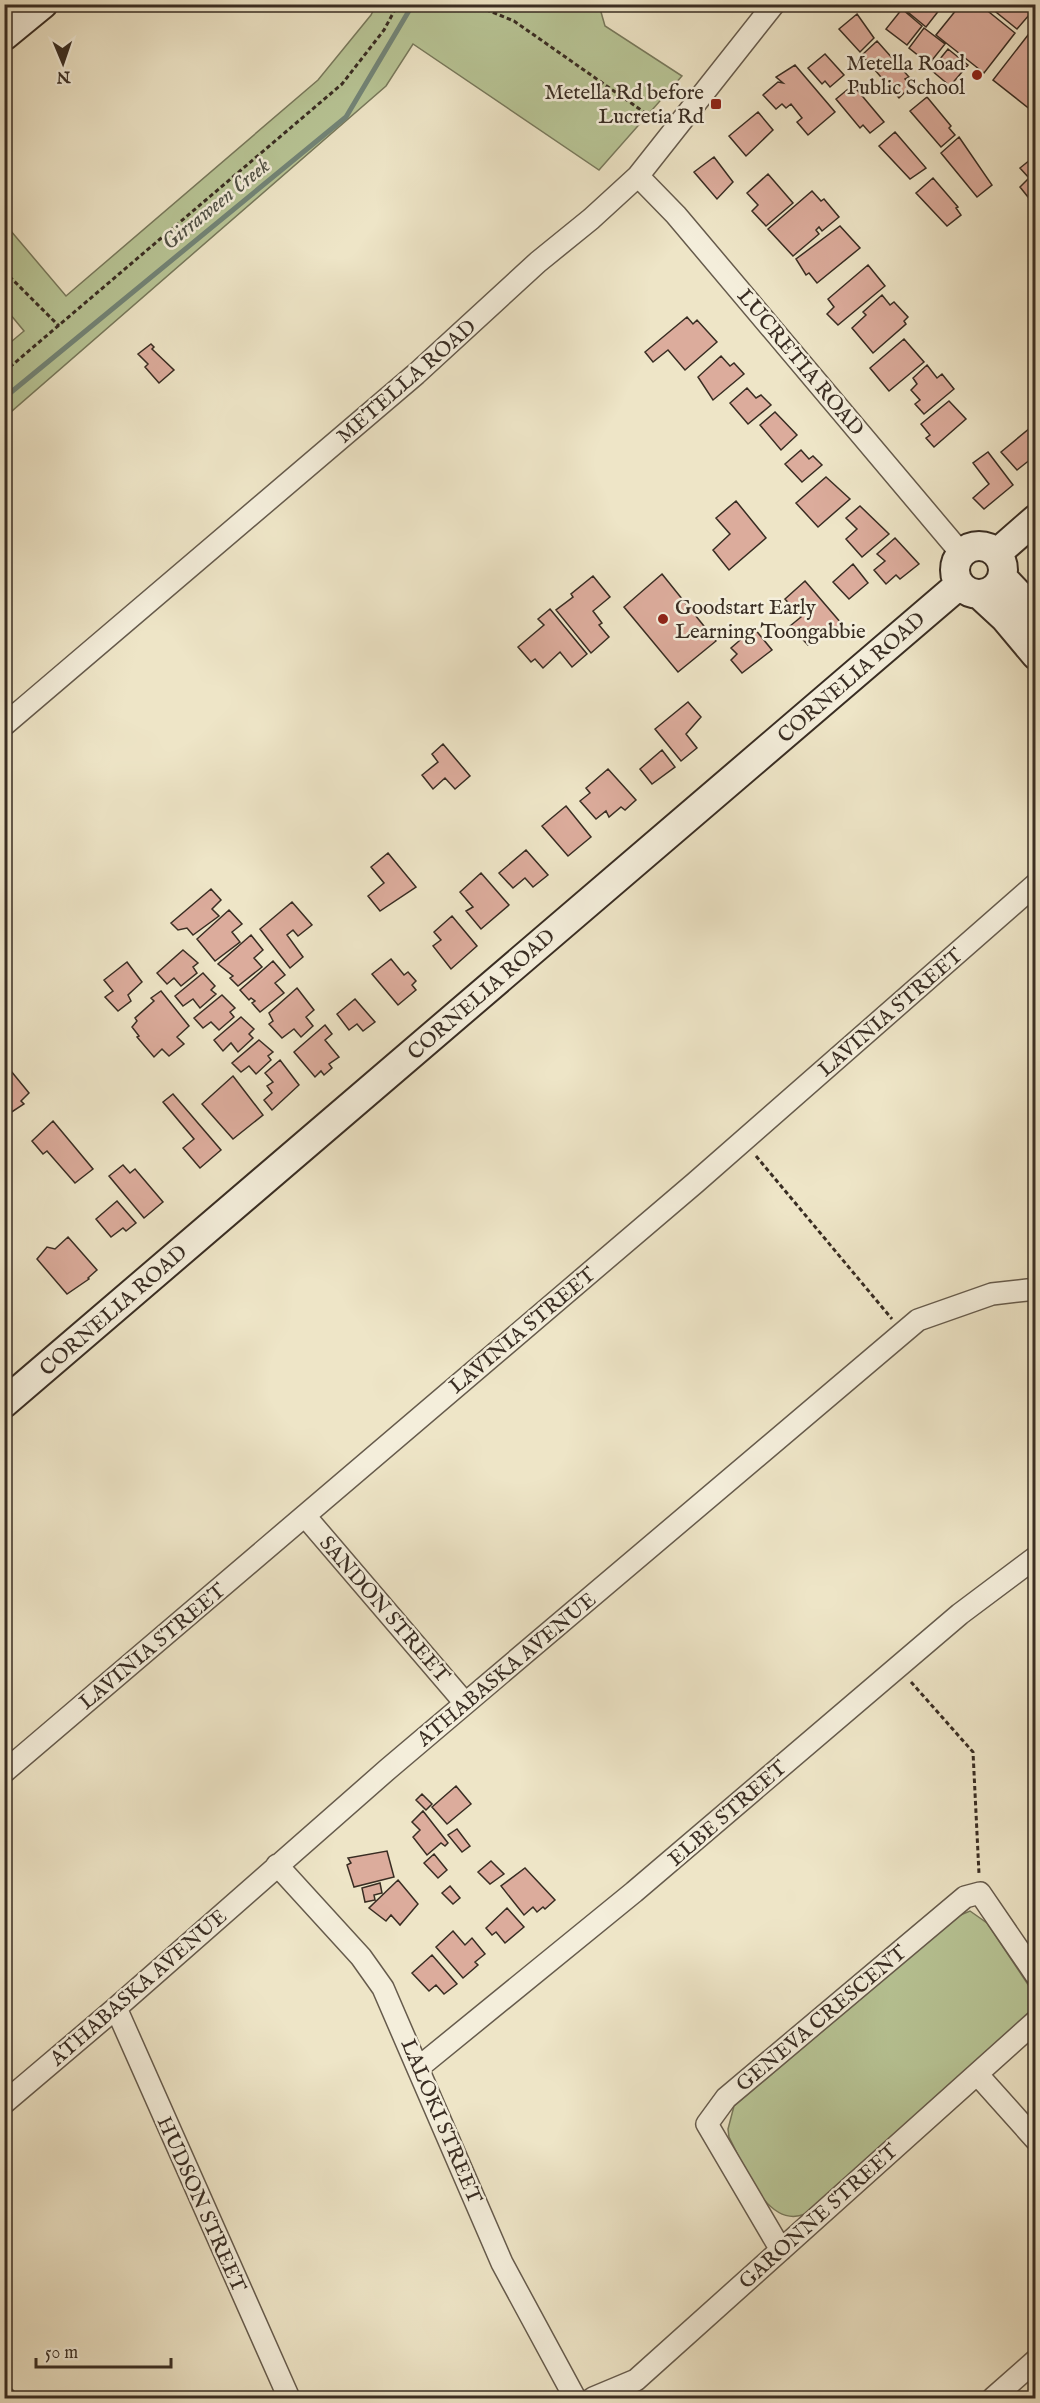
<svg xmlns="http://www.w3.org/2000/svg" width="1040" height="2403" viewBox="0 0 1040 2403" font-family="'IM FELL English',serif">
	<rect width="100%" height="100%" fill="#eee5c7"/>
	<filter id="stains"><feTurbulence type="fractalNoise" baseFrequency=".00333" numOctaves="4"/><feColorMatrix values="0 0 0 0 .2 0 0 0 0 .09 0 0 0 0 .02 0 0 0 .5 -.17"/></filter>
	<radialGradient id="worn" r=".72"><stop offset=".6" stop-color="#630" stop-opacity="0"/><stop offset="1" stop-color="#630" stop-opacity=".3"/></radialGradient>
	<path fill="#b8c596" stroke="#78795c" stroke-width="1.5" d="M376,5H599L605,26L682,76L599,170L413,44L386,86L5,417V347L24,331L5,308V224L66,296L318,80L371,15Z
		M970,1911L987,1923L1031,1989L1033,1995L1029,2015L805,2214C766,2230 743,2163 729,2137L728,2129L734,2106L958,1916Z"/>
	<g fill="none" stroke-linecap="round" stroke-linejoin="round">
		<path stroke="#738578" stroke-width="5" d="M4,398L346,117L413,4"/>
	</g>
	<path fill="#dcac9c" stroke="#392d23" stroke-width="1.5" d="M898,4H944L926,27Z
		M961,4H979L1015,33L984,73L936,35Z
		M986,4H1036V7L1017,29Z
		M902,9L922,26L907,45L886,29Z
		M857,14L874,38L860,52L839,29Z
		M1035,26H1036V114L993,80Z
		M924,28L945,44L929,64L909,48Z
		M877,41L909,77L905,79L911,86L899,98L862,55Z
		M948,49L968,65L950,86L931,70Z
		M825,54L844,75L830,87L825,81L822,84L808,68Z
		M795,65L835,112L808,135L797,122L802,118L791,104L786,108L782,104L776,109L763,95L778,82L783,83L776,77Z
		M853,85L884,122L870,133L863,125L860,128L836,99Z
		M927,97L951,126L949,128L955,135L941,147L910,111Z
		M758,112L773,130L746,156L729,136Z
		M895,132L926,168L910,179L879,146Z
		M959,137L992,185L977,197L941,153Z
		M1036,155V207L1020,187L1029,178L1020,168Z
		M714,157L733,182L717,199L694,172Z
		M768,174L793,203L766,226L752,211L758,205L747,193Z
		M933,178L958,207L956,208L961,215L947,226L916,193Z
		M812,191L821,201L824,199L839,217L822,231L819,227L816,230L819,234L793,256L768,229Z
		M840,226L860,248L817,283L809,273L806,275L796,259Z
		M868,265L885,286L838,325L827,314L834,307L828,299Z
		M882,295L890,305L894,302L908,317L904,321L906,324L873,353L852,328L866,315L863,312Z
		M687,317L693,324L697,320L717,342L685,370L668,350L653,362L645,352Z
		M904,339L924,362L889,391L870,368Z
		M151,344L154,347L152,349L174,370L159,383L145,367L148,364L138,354Z
		M721,356L730,366L734,363L744,374L713,400L698,377Z
		M927,365L937,378L942,374L954,389L924,414L915,404L920,400L911,390L917,384L913,378Z
		M747,388L756,398L761,395L771,405L748,424L730,403Z
		M949,401L966,419L934,447L926,438L930,435L921,424Z
		M775,412L797,435L781,450L760,425Z
		M1030,428L1036,435V455L1017,470L1001,452Z
		M801,450L809,459L813,456L822,465L802,482L785,464Z
		M988,452L1013,485L984,509L973,498L989,484L973,463Z
		M826,477L850,499L818,527L796,503Z
		M736,501L766,538L729,570L713,550L730,534L716,518Z
		M860,506L889,534L862,557L846,539L857,529L846,518Z
		M895,538L919,564L900,579L896,575L886,584L874,570L885,561L877,554Z
		M853,564L868,583L849,599L833,582Z
		M662,574L716,641L678,672L624,607Z
		M593,576L610,597L593,611L602,623L599,625L609,637L591,653L556,610L573,597L571,594Z
		M805,581L847,630L836,639L827,629L808,645L790,626L801,617L785,599Z
		M550,609L587,654L572,667L560,652L543,668L535,659L531,662L518,647L544,625L538,619Z
		M754,628L772,650L742,673L731,660L737,654L731,648Z
		M688,702L701,717L686,734L697,748L681,761L655,729Z
		M443,744L470,776L455,789L445,778L433,789L422,775L438,762L432,754Z
		M662,750L675,767L652,784L640,769Z
		M608,769L636,800L625,810L621,807L609,817L606,811L596,819L580,801L590,793L586,788Z
		M566,806L591,837L568,856L542,826Z
		M526,850L548,875L533,887L525,878L513,888L499,873Z
		M388,853L416,887L380,911L368,896L384,883L371,867Z
		M481,873L509,905L481,929L466,911L473,907L460,892Z
		M211,889L221,900L212,909L219,916L193,935L187,928L178,930L171,923Z
		M292,902L312,925L298,936L293,930L287,935L303,957L290,968L260,929Z
		M229,910L242,924L232,932L240,942L215,961L197,939Z
		M452,916L477,946L451,969L433,946L441,940L434,932Z
		M251,935L263,950L254,958L262,967L238,986L230,978L233,976L218,964Z
		M183,950L198,963L193,967L197,973L181,986L174,978L167,984L157,973Z
		M391,959L404,975L408,972L416,981L412,985L416,990L398,1005L372,974Z
		M273,961L285,975L275,983L284,993L260,1012L252,1003L255,1001L251,998L249,1000L240,990Z
		M127,962L142,982L128,995L131,1001L118,1011L105,997L113,991L104,980Z
		M203,973L215,986L211,990L216,994L200,1008L193,999L183,1006L175,996Z
		M297,988L314,1010L306,1017L313,1026L301,1037L294,1029L282,1038L269,1024L273,1021L269,1013Z
		M161,991L189,1026L177,1037L184,1044L169,1056L162,1049L154,1057L137,1037L139,1036L132,1027L137,1021L135,1018L154,1001L151,998Z
		M222,995L235,1008L230,1012L234,1017L219,1030L211,1022L203,1028L194,1018Z
		M355,999L375,1022L363,1031L357,1024L349,1030L337,1014Z
		M241,1017L254,1029L249,1034L253,1038L238,1052L231,1043L223,1051L214,1040Z
		M325,1025L332,1034L325,1040L339,1057L329,1064L332,1068L324,1075L321,1071L315,1077L294,1052Z
		M259,1040L273,1052L268,1056L271,1060L256,1074L249,1066L241,1072L232,1063Z
		M280,1060L299,1085L272,1110L264,1100L272,1093L267,1086L273,1082L265,1073Z
		M11,1071L29,1093L21,1101L24,1104L4,1117V1077Z
		M233,1076L263,1115L233,1139L202,1104Z
		M173,1094L221,1150L200,1168L183,1148L194,1139L163,1102Z
		M53,1121L93,1169L75,1183L47,1151L43,1154L32,1141Z
		M123,1165L130,1173L135,1169L163,1202L144,1218L109,1176Z
		M117,1201L136,1223L126,1231L123,1228L111,1237L96,1219Z
		M68,1237L97,1270L88,1278L89,1279L67,1294L37,1259L47,1247L55,1249Z
		M456,1786L471,1804L447,1824L432,1807Z
		M422,1794L432,1804L426,1810L416,1800Z
		M423,1811L448,1843L445,1846L441,1843L427,1855L413,1837L420,1830L412,1822Z
		M457,1829L470,1846L462,1852L448,1835Z
		M387,1851L394,1877L354,1887L347,1865L351,1863L348,1858Z
		M434,1854L447,1870L438,1878L424,1863Z
		M491,1861L504,1874L490,1884L478,1872Z
		M525,1868L555,1900L545,1909L543,1907L537,1912L533,1907L524,1915L501,1886Z
		M398,1880L418,1904L400,1925L391,1915L386,1921L369,1908Z
		M380,1883L382,1893L374,1895L375,1900L365,1902L362,1888Z
		M450,1886L460,1898L453,1904L442,1893Z
		M507,1908L524,1927L505,1943L496,1932L492,1935L486,1928Z
		M453,1931L465,1945L472,1938L485,1954L475,1962L478,1965L463,1978L436,1947Z
		M432,1955L457,1984L444,1994L436,1985L429,1991L412,1973Z"/>
	<g fill="none" stroke-linecap="round" stroke-linejoin="round">
		<g stroke="#665b4c" stroke-width="24">
			<path id="street" d="M638,176L676,215L961,553
				M4,725L416,374L538,262L591,219L638,176L774,4
				M305,1516L465,1703
				M4,1772L695,1183L1036,884
				M277,1865L361,1957L383,1988L502,2263L575,2398
				M116,2008L289,2398
				M418,2068L634,1892L960,1614L1036,1557
				M977,2074L1036,2140
				M4,2103L116,2008L388,1769L918,1320L992,1294L1036,1289
				M781,2250L707,2124L726,2098L965,1897L980,1893L1036,1975
				M4,2398H5
				M593,2398L636,2380L1036,2021
				M993,2398L1036,2360"/>
		</g>
		<g stroke="#392d23" stroke-width="32">
			<path id="secondary" d="M4,36L43,4
				M955 570a24 24 0 1 1 48 0a24 24 0 1 1-48 0Z
				M997,553L1036,519
				M1002,577L1036,613
				M979,594L1005,618L1036,655
				M4,1403L959,585"/>
		</g>
		<path stroke="#392d23" stroke-width="3" stroke-dasharray="4.5 3" stroke-linecap="butt" d="M432,4H437
			M472,4L514,21L651,117
			M4,271L59,326
			M4,372L342,84L384,30L398,4
			M756,1156L892,1319
			M911,1682L973,1752L979,1874"/>
		<use href="#street" stroke="#f4eedb" stroke-width="21"/>
		<use href="#secondary" stroke="#f4eedb" stroke-width="28"/>
	</g>
	<g fill="#8f2418" stroke="#f4eedb" stroke-width="2">
		<circle cx="977" cy="75" r="6"/>
		<rect x="710" y="98" width="12" height="12" rx="3"/>
		<circle cx="663" cy="619" r="6"/>
	</g>
	<g text-anchor="middle" stroke-width="5" stroke-linejoin="round" paint-order="stroke">
		<g font-size="21" fill="#392d23" stroke="#f4eedb" text-anchor="end">
			<text x="965" y="70">Metella Road<tspan x="965" dy="24">Public School</tspan></text>
			<text x="704" y="99">Metella Rd before<tspan x="704" dy="24">Lucretia Rd</tspan></text>
			<text x="675" y="614" text-anchor="start">Goodstart Early<tspan x="675" dy="24">Learning Toongabbie</tspan></text>
		</g>
		<g font-size="21" fill="#392d23" stroke="#f4eedb">
			<text transform="translate(801 362) rotate(50)" y="7">LUCRETIA ROAD</text>
			<text transform="translate(406 381) rotate(-41)" y="7">METELLA ROAD</text>
			<text transform="translate(851 677) rotate(-41)" y="7">CORNELIA ROAD</text>
			<text transform="translate(481 994) rotate(-41)" y="7">CORNELIA ROAD</text>
			<text transform="translate(890 1012) rotate(-41)" y="7">LAVINIA STREET</text>
			<text transform="translate(113 1310) rotate(-41)" y="7">CORNELIA ROAD</text>
			<text transform="translate(522 1330) rotate(-40)" y="7">LAVINIA STREET</text>
			<text transform="translate(385 1609) rotate(49)" y="7">SANDON STREET</text>
			<text transform="translate(152 1646) rotate(-40)" y="7">LAVINIA STREET</text>
			<text transform="translate(506 1669) rotate(-40)" y="7">ATHABASKA AVENUE</text>
			<text transform="translate(727 1813) rotate(-41)" y="7">ELBE STREET</text>
			<text transform="translate(138 1987) rotate(-41)" y="7">ATHABASKA AVENUE</text>
			<text transform="translate(821 2018) rotate(-40)" y="7">GENEVA CRESCENT</text>
			<text transform="translate(442 2121) rotate(67)" y="7">LALOKI STREET</text>
			<text transform="translate(202 2204) rotate(66)" y="7">HUDSON STREET</text>
			<text transform="translate(818 2216) rotate(-42)" y="7">GARONNE STREET</text>
		</g>
		<g font-size="22" font-style="italic" fill="#515246" stroke="#f4eedb">
			<text transform="translate(215 203) rotate(-39)" y="8">Girraween Creek</text>
		</g>
	</g>
	<rect width="1040" height="2403" fill="none" stroke="#eee5c7" stroke-width="24"/>
	<rect x="6" y="6" width="1028" height="2391" fill="none" stroke="#392d23" stroke-width="3"/>
	<rect x="12" y="12" width="1016" height="2379" fill="none" stroke="#392d23" stroke-width="1.5"/>
	<g transform="translate(63 63) rotate(178)" stroke="#f4eedb" stroke-width="4.5" paint-order="stroke">
	<path d="M0-4.5L10 22L0 15L-10 22Z" fill="#392d23"/>
	<text y="-9" font-size="16" font-weight="bold" text-anchor="middle" fill="#392d23">N</text>
	</g>
	<path d="M36 2358v9h135v-9" fill="none" stroke="#392d23" stroke-width="3"/>
	<text x="45" y="2358" font-size="18" fill="#392d23" stroke="#f4eedb" stroke-width="4.5" paint-order="stroke">50 m</text>
	<rect width="100%" height="100%" filter="url(#stains)"/>
	<rect width="100%" height="100%" fill="url(#worn)"/>
</svg>
